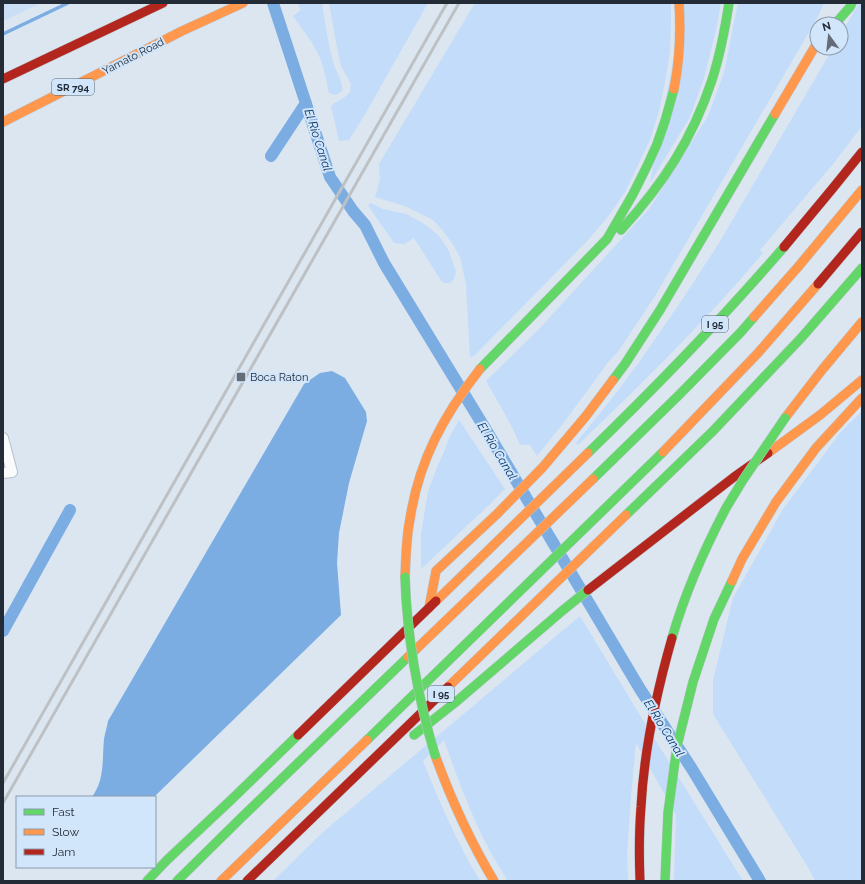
<svg xmlns="http://www.w3.org/2000/svg" width="865" height="884" viewBox="0 0 865 884" font-family="Raleway,sans-serif">
	<rect width="100%" height="100%" fill="#dbe6f1"/>
	<path fill="#cadff6" d="M3,3H41L3,21Z"/>
	<path fill="#c2dcf9" d="M297,3H322C325,23 328,43 333,62C336,72 343,80 342,91C337,95 335,96 329,93C326,80 324,64 317,52C311,39 301,28 293,16L301,10Z
		M329,3H428L364,116L349,140L339,141L331,106L334,103L345,97L350,92L351,84L341,66L338,53Z
		M475,3H671V21L670,51L665,82L659,111L650,140L625,192L610,214L589,239L474,356L470,357L466,284L460,257L452,243L443,231L433,220L405,206L375,197L380,180L379,164Z
		M684,3H721L716,30L704,78L690,117L650,183Z
		M738,3H824L816,20L655,296L617,353L609,361L565,421L537,456L530,445H520C511,423 498,402 486,381L539,329L649,209L708,116L724,73Z
		M859,3H862V126L833,164L760,250L763,253C706,321 642,383 578,445L576,443L613,397L640,361L684,297L719,243L833,48H841V34Z
		M371,203L383,209L406,214L423,223L438,235L448,249L456,272L454,279L450,283H446L442,282L414,238L404,244L394,243L369,207L368,205Z
		M862,411V881H815L809,869L713,714V680L733,598L783,509L840,433Z
		M459,420L505,489L490,504L421,569V534L428,492L437,467L446,447L449,438Z
		M580,616L641,717L743,881H674L676,815L636,743L631,796L627,854L628,881H508C479,838 461,788 444,740L423,761C439,802 457,842 480,881H273L322,833Z"/>
	<path fill="#7cade2" d="M332,371L345,378L366,412L367,421L349,483L339,533L337,563L341,615L154,797H92C105,779 102,760 104,739C105,733 107,727 108,721L304,384L320,373Z"/>
	<g fill="none" stroke-linecap="round" stroke-linejoin="round">
		<path stroke="#7cade2" stroke-width="3.5" d="M3,34L68,3"/>
		<path stroke="#7cade2" stroke-width="12" d="M273,3L330,177L353,211L365,225L384,263L486,430L640,689L692,769L760,881
			M271,156L306,103
			M3,631L70,510"/>
		<g stroke="#b7c1ca" stroke-width="12">
			<path id="street" d="M3,438L12,472L3,473"/>
		</g>
		<g stroke="#bec4ca" stroke-width="10">
			<path id="fast" d="M835,24L850,7L852,3
				M621,230C663,184 692,140 712,80C720,55 725,29 729,3
				M480,369L607,239L633,194L647,166L657,144L665,121L674,89
				M613,380L625,364L660,310L775,114
				M588,453C656,387 722,319 784,247
				M593,479L679,395L741,332L754,317
				M626,515L713,431L802,337L862,268
				M672,638C685,593 704,550 726,508
				M414,735L457,701L562,611L588,590
				M367,740L663,452
				M147,881L167,860L231,800L298,735
				M177,881L242,817L408,657
				M665,881L668,813L677,746L693,682L714,619L732,581"/>
		</g>
		<g stroke="#bec4ca" stroke-width="10">
			<path id="slow" d="M674,89C680,59 681,33 679,3
				M775,114L817,43
				M3,122L182,31L243,3
				M754,317L798,267L862,190
				M785,418L822,370L862,322
				M663,452L758,353L818,284
				M768,453L820,415L862,380
				M405,577C406,558 406,538 410,519C419,460 444,415 480,369
				M732,581L742,559L776,502L816,448L862,398
				M436,601L588,453
				M429,608L436,571L497,514L543,467L586,416L613,380
				M408,657L593,479
				M448,687L626,515
				M435,755C451,799 470,841 494,881
				M221,881L367,740"/>
		</g>
		<g stroke="#bec4ca" stroke-width="10">
			<path id="jam" d="M3,79L163,3
				M784,247L833,188L862,152
				M818,284L862,232
				M588,590L734,477L768,453
				M298,735L436,601
				M247,881L448,687
				M640,881C639,856 639,832 641,807C644,750 656,694 672,638"/>
		</g>
		<use href="#street" stroke="#fafbfd" stroke-width="10"/>
		<use href="#fast" stroke="#63d668" stroke-width="9"/>
		<use href="#slow" stroke="#ff974d" stroke-width="9"/>
		<use href="#jam" stroke="#b3261e" stroke-width="9"/>
		<path stroke="#bdc1c4" stroke-width="3" d="M3,783L447,3
			M3,803L459,3"/>
		<g stroke="#bec4ca" stroke-width="10" stroke-linecap="butt">
			<path id="fast-bridge" d="M726,508L743,480L785,418
				M405,577C407,639 417,695 435,755"/>
		</g>
		<use href="#fast-bridge" stroke="#63d668" stroke-width="9"/>
	</g>
	<rect fill="#636c77" stroke="#d1e5fb" stroke-width="1.5" x="236" y="372" width="10" height="10" rx="2"/>
	<g text-anchor="middle" stroke-width="4" stroke-linejoin="round" paint-order="stroke">
		<g fill="#d1e5fb" stroke="#566371" stroke-width="1">
			<rect x="52" y="79" width="42" height="16" rx="3"/>
			<rect x="702" y="316" width="26" height="16" rx="3"/>
			<rect x="428" y="686" width="26" height="16" rx="3"/>
		</g>
		<g font-size="10" font-weight="bold" fill="#222b36">
			<text x="73" y="91">SR 794</text>
			<text x="715" y="328">I 95</text>
			<text x="441" y="698">I 95</text>
		</g>
		<g font-size="11" fill="#222b36" stroke="#d1e5fb">
			<text transform="translate(133 56) rotate(-27)" y="4">Yamato Road</text>
		</g>
		<g font-size="11" fill="#222b36" stroke="#d1e5fb" text-anchor="start">
			<text x="250" y="381">Boca Raton</text>
		</g>
		<g font-size="12" font-style="italic" fill="#002f5b" stroke="#d1e5fb">
			<text transform="translate(318 140) rotate(72)" y="4">El Rio Canal</text>
			<text transform="translate(497 451) rotate(59)" y="4">El Rio Canal</text>
			<text transform="translate(664 728) rotate(58)" y="4">El Rio Canal</text>
		</g>
	</g>
	<rect width="865" height="884" fill="none" stroke="#222b36" stroke-width="8"/>
	<rect x="16" y="796" width="140" height="72" fill="#d1e5fb" stroke="#8b9bac"/>
	<rect x="24" y="809" width="20" height="6" fill="#63d668" stroke="#8b9bac"/>
	<text x="52" y="816" font-size="12" fill="#222b36">Fast</text>
	<rect x="24" y="829" width="20" height="6" fill="#ff974d" stroke="#8b9bac"/>
	<text x="52" y="836" font-size="12" fill="#222b36">Slow</text>
	<rect x="24" y="849" width="20" height="6" fill="#b3261e" stroke="#8b9bac"/>
	<text x="52" y="856" font-size="12" fill="#222b36">Jam</text>
	<g transform="translate(829 36) rotate(345)"><circle r="19" fill="#d1e5fb" stroke="#8b9bac"/>
	<path d="M0-3L7 15L0 10L-7 15Z" fill="#636c77"/>
	<text y="-6" font-size="11" font-weight="bold" text-anchor="middle" fill="#222b36">N</text>
	</g>
</svg>
